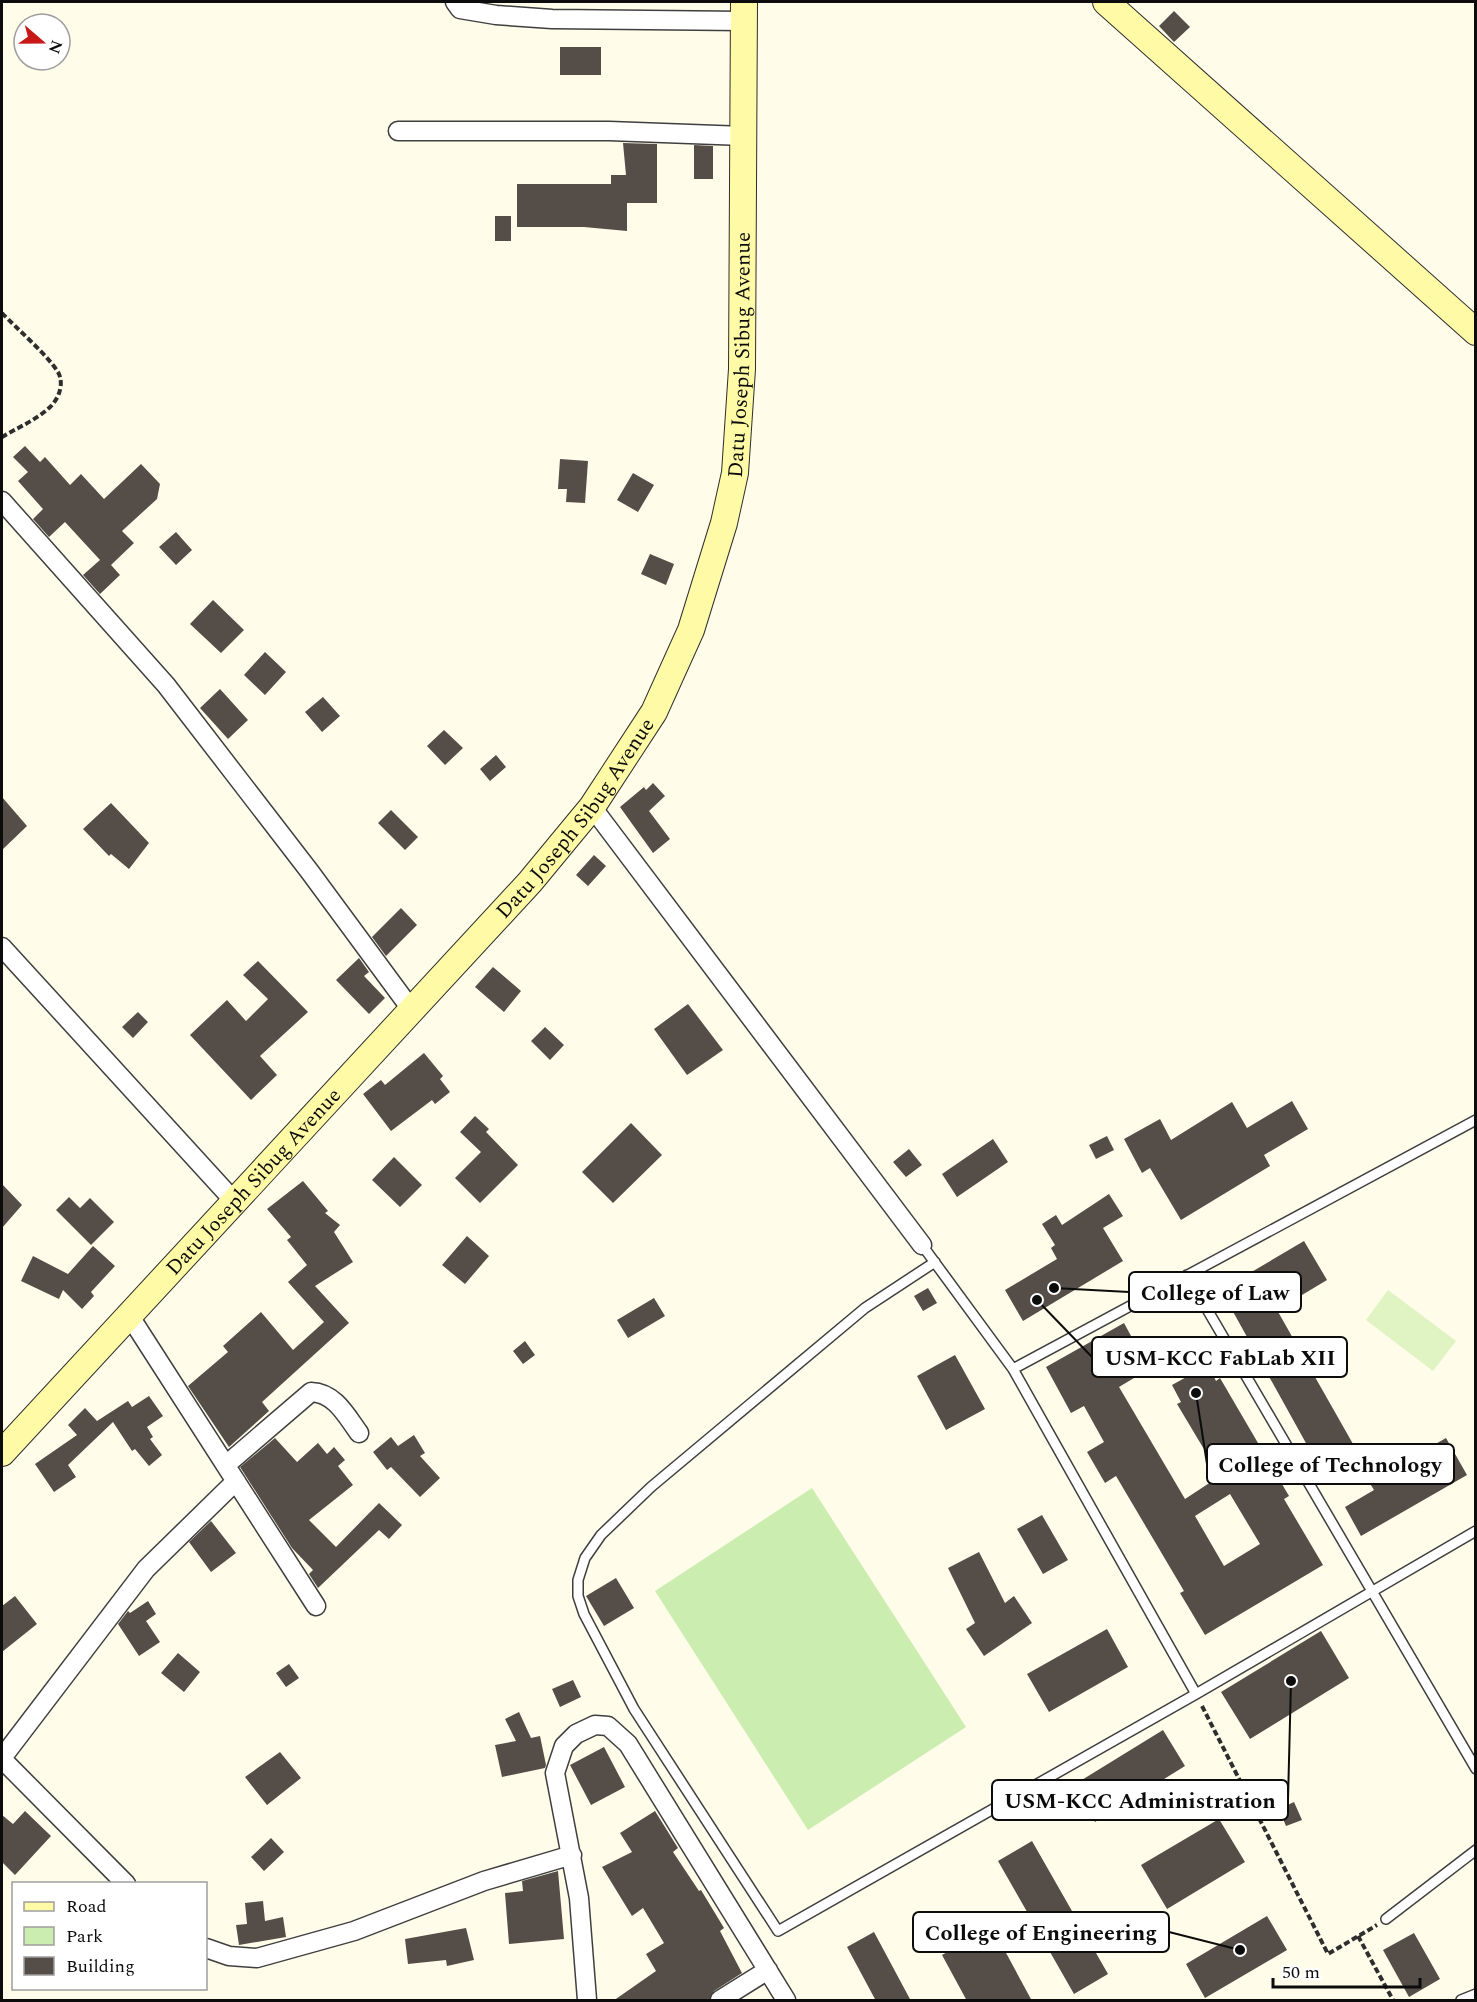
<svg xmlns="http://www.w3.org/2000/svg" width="1477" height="2002" viewBox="0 0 1477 2002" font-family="Spectral,serif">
	<rect width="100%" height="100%" fill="#fffcea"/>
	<path fill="#ccedb0" d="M812,1488L966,1727L808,1830L655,1591Z"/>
	<path fill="#e0f3c3" d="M1388,1290L1456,1341L1433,1371L1366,1320Z"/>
	<path fill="#554d47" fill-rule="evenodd" d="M1174,11L1190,27L1174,42L1159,26Z
		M560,47H601V75H560Z
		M623,143L657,144V203H627V231L584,227H517V184H611V175H626Z
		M694,145L713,146V179H694Z
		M495,216H511V241H495Z
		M25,446L40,462L45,457L70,485L81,474L104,499L141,464L160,484L157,499L122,531L134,543L111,565L120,575L100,594L83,575L100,560L65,522L49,537L33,519L43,509L18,481L28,472L13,457Z
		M560,459L588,461L585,503L566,502L567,489H558Z
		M633,473L654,485L638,512L617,500Z
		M176,532L192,550L176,565L159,547Z
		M650,554L674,564L666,585L641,574Z
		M213,600L244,630L221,653L190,624Z
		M265,652L286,672L265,695L244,675Z
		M220,689L248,720L228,739L200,708Z
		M323,697L340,716L322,732L305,712Z
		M444,730L463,748L445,765L427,746Z
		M496,755L506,767L490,781L480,769Z
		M653,783L665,796L649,811L670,839L653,853L620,807L644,787L646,790Z
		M2,797L27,826L2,850Z
		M111,803L149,843L129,869L111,854L109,856L83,829Z
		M391,810L418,837L405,850L378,823Z
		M594,855L606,866L588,886L576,875Z
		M401,908L417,925L386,956L372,937Z
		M359,958L369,972L364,976L385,998L369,1014L336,980Z
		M258,961L308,1012L260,1056L277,1075L251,1100L190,1035L227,1000L246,1021L268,999L243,975Z
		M493,967L521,991L504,1012L475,987Z
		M688,1004L723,1050L687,1075L654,1029Z
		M138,1012L148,1022L133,1038L122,1027Z
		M545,1027L564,1045L550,1060L531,1041Z
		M424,1053L443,1076L440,1079L450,1092L435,1104L432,1100L391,1131L363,1094L381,1080L385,1085Z
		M1292,1101L1308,1129L1264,1155L1270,1166L1181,1220L1150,1168L1142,1173L1124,1139L1160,1119L1171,1140L1232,1102L1247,1128Z
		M475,1116L489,1129L486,1132L518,1165L480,1203L455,1178L481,1152L460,1132Z
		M631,1123L662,1155L613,1203L582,1172Z
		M1107,1136L1114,1150L1096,1159L1089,1145Z
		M993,1139L1008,1162L957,1197L942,1174Z
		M909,1149L922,1165L906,1177L893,1162Z
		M394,1157L422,1185L400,1207L372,1180Z
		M303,1181L328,1211L325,1213L340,1225L334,1232L353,1262L315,1286L349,1323L262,1402L269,1411L229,1447L188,1386L228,1352L223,1346L261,1312L293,1350L324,1322L288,1282L307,1265L287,1240L291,1237L267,1209Z
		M2,1184L22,1205L2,1228Z
		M1109,1194L1123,1216L1103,1228L1123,1261L1023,1321L1005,1290L1057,1259L1051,1248L1055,1245L1042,1224L1056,1215L1062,1225Z
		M69,1197L80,1208L90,1198L114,1222L91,1245L56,1210Z
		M467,1236L489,1256L465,1284L442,1265Z
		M1304,1241L1327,1280L1277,1310L1357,1451L1322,1472L1221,1290Z
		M93,1246L115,1266L91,1292L94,1296L82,1309L63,1290L59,1299L21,1281L33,1256L68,1274Z
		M928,1288L937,1303L923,1311L914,1296Z
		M654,1298L665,1316L628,1338L617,1320Z
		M1124,1323L1149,1369L1119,1387L1185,1499L1220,1476L1177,1404L1181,1402L1172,1385L1208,1365L1216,1381L1220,1378L1289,1496L1284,1499L1323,1565L1205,1635L1180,1593L1184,1591L1116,1476L1105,1483L1087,1452L1104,1442L1084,1406L1071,1413L1046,1367ZM1230,1494L1260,1544L1224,1566L1195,1516Z
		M525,1341L535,1355L523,1364L513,1351Z
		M955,1355L985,1409L946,1430L917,1376Z
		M149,1396L163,1416L147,1427L153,1437L150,1439L162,1455L149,1466L135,1449L132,1451L113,1422L68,1465L76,1477L54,1492L35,1464L77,1435L68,1425L85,1408L97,1421L128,1401L132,1407Z
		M414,1435L425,1453L420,1456L440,1478L420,1497L391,1467L387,1470L373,1452L391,1437L398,1446Z
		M275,1438L297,1462L318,1443L327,1454L334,1447L345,1460L338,1466L353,1485L309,1520L336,1547L379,1503L402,1525L389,1539L379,1530L318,1588L309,1574L313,1570L292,1548L240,1467Z
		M1446,1438L1467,1475L1361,1536L1345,1507L1374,1490L1369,1482Z
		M1042,1515L1068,1560L1043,1574L1017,1529Z
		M211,1521L236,1553L211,1572L189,1542Z
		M979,1552L1005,1603L1014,1596L1032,1623L984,1656L966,1629L975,1623L948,1568Z
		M616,1578L634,1608L604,1626L586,1596Z
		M15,1596L37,1624L2,1652V1606Z
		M148,1601L156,1614L146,1621L160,1642L139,1656L118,1624L128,1611L130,1613Z
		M1107,1629L1128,1667L1049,1712L1027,1674Z
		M1321,1631L1349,1678L1250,1739L1221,1692Z
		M178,1653L200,1672L184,1692L161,1673Z
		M289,1664L299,1678L286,1687L276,1673Z
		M573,1680L581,1697L560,1707L552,1689Z
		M519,1712L531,1738L540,1736L546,1765L545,1768L502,1777L495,1745L516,1741L505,1719Z
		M1163,1730L1185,1766L1095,1822L1072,1786Z
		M604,1747L625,1787L591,1805L570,1765Z
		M280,1752L301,1778L267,1805L245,1777Z
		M1294,1802L1302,1820L1286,1826L1279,1809Z
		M25,1811L51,1836L15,1875L2,1862V1815L13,1824Z
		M655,1811L678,1848L673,1852L699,1891L701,1890L724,1928L720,1931L742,1973L714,1991L709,2001H613L656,1971L646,1954L664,1943L643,1908L632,1916L602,1867L632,1852L620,1833Z
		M1219,1819L1245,1862L1167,1909L1141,1865Z
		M271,1838L284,1852L264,1871L251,1857Z
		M1032,1841L1108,1974L1074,1994L998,1861Z
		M558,1871L564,1939L509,1944L505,1893L523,1891L522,1881Z
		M263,1901L265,1921L283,1917L286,1937L239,1945L236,1925L247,1924L245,1903Z
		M1267,1916L1287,1950L1205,1998L1186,1964Z
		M992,1927L1032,2001H967L942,1955Z
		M466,1928L474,1960L447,1966L446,1960L408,1964L405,1939Z
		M874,1932L911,2001H876L847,1947Z
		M1414,1933L1440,1979L1409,1997L1383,1950Z"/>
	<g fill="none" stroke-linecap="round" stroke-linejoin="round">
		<g stroke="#3f3f3f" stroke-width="12">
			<path id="lane" d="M922,1245L1013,1369L1196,1694
				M935,1262L865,1308L651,1487L601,1535L585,1558L578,1580V1596L584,1614L634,1709L778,1931L1196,1694L1476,1531
				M1187,1275L1476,1769
				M1013,1369L1476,1120
				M1386,1919L1476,1850
				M1461,2000L1476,1994"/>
		</g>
		<g stroke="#3f3f3f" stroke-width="21">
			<path id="street" d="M455,2L460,9L496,15L552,19L743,21
				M398,131H609L744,136
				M2,501L166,685L310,872L411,1009
				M592,807L922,1245
				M2,947L234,1201
				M129,1315L316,1606
				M226,1465L311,1392C335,1393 346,1415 359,1433
				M2,1758L146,1569L236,1481
				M2,1759L126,1884
				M206,1948L229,1956L257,1958L354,1931L484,1881L572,1855
				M587,2000L579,1898L555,1773L564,1746L576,1734L595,1725L608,1726L628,1744L786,2000
				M720,2000L768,1970"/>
		</g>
		<g stroke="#2e2e2e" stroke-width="28">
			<g id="secondary">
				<path d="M1106,2L1476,332"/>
				<path id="s1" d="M2,1453L530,882L592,807L654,712L691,630L724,523L735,473L742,369L744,2"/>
			</g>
		</g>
		<path stroke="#2e2e2e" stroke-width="4" stroke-dasharray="6 3" stroke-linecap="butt" d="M2,313C15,327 51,358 59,374C64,386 58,400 49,408C36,420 17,428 2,437
			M1202,1706L1328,1954L1377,1925
			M1358,1936L1393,2000"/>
		<use href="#lane" stroke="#fff" stroke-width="9"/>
		<use href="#street" stroke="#fff" stroke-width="18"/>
		<use href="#secondary" stroke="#fffaa5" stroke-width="26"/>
	</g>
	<g text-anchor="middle" stroke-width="6" stroke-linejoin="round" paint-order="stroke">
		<g font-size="21" fill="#0c0c0c" stroke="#fff">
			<text dy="7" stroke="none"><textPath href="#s1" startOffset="1360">Datu Joseph Sibug Avenue</textPath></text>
			<text dy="7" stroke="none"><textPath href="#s1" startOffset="856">Datu Joseph Sibug Avenue</textPath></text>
			<text dy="7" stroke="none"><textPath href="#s1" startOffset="370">Datu Joseph Sibug Avenue</textPath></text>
		</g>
	</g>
	<path fill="none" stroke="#0c0c0c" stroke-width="2" d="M1054 1288L1129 1292M1037 1300L1092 1357M1196 1393L1207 1464M1291 1681L1288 1800M1240 1950L1169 1932"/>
	<g fill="#0c0c0c" stroke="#fff" stroke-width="2">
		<circle cx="1054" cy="1288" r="6"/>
		<circle cx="1037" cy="1300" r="6"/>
		<circle cx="1196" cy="1393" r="6"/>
		<circle cx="1291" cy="1681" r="6"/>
		<circle cx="1240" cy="1950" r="6"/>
	</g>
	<g fill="#fff" stroke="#0c0c0c" stroke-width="2">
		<rect x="1129" y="1272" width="172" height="40" rx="6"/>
		<rect x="1092" y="1337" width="255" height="40" rx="6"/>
		<rect x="1207" y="1444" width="247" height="40" rx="6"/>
		<rect x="992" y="1780" width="296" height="40" rx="6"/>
		<rect x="913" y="1912" width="256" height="40" rx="6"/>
	</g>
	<g font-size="22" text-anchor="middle" font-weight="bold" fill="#0c0c0c">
		<text x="1215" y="1300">College of Law</text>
		<text x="1220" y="1365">USM-KCC FabLab XII</text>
		<text x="1330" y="1472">College of Technology</text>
		<text x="1140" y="1808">USM-KCC Administration</text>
		<text x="1041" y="1940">College of Engineering</text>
	</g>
	<rect width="1477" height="2002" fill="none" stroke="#0c0c0c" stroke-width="6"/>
	<rect x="12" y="1882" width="195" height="108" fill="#ffffff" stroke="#9e9e9e" stroke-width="1.5"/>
	<rect x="24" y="1902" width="30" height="9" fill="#fffaa5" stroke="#9e9e9e" stroke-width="1.5"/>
	<text x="66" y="1912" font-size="18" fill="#0c0c0c">Road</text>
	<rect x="24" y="1927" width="30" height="18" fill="#ccedb0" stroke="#9e9e9e" stroke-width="1.5"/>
	<text x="66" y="1942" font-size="18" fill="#0c0c0c">Park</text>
	<rect x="24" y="1957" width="30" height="18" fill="#554d47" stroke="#9e9e9e" stroke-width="1.5"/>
	<text x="66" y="1972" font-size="18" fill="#0c0c0c">Building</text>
	<g transform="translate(42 42) rotate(110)"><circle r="28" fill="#ffffff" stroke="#9e9e9e" stroke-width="1.5"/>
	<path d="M0-4.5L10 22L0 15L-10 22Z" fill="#c71a18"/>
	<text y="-9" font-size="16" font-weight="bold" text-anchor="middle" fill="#0c0c0c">N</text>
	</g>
	<path d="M1273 1978v9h147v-9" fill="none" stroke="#0c0c0c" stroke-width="3"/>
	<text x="1282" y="1978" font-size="18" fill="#0c0c0c" stroke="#ffffff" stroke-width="4.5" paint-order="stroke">50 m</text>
</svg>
